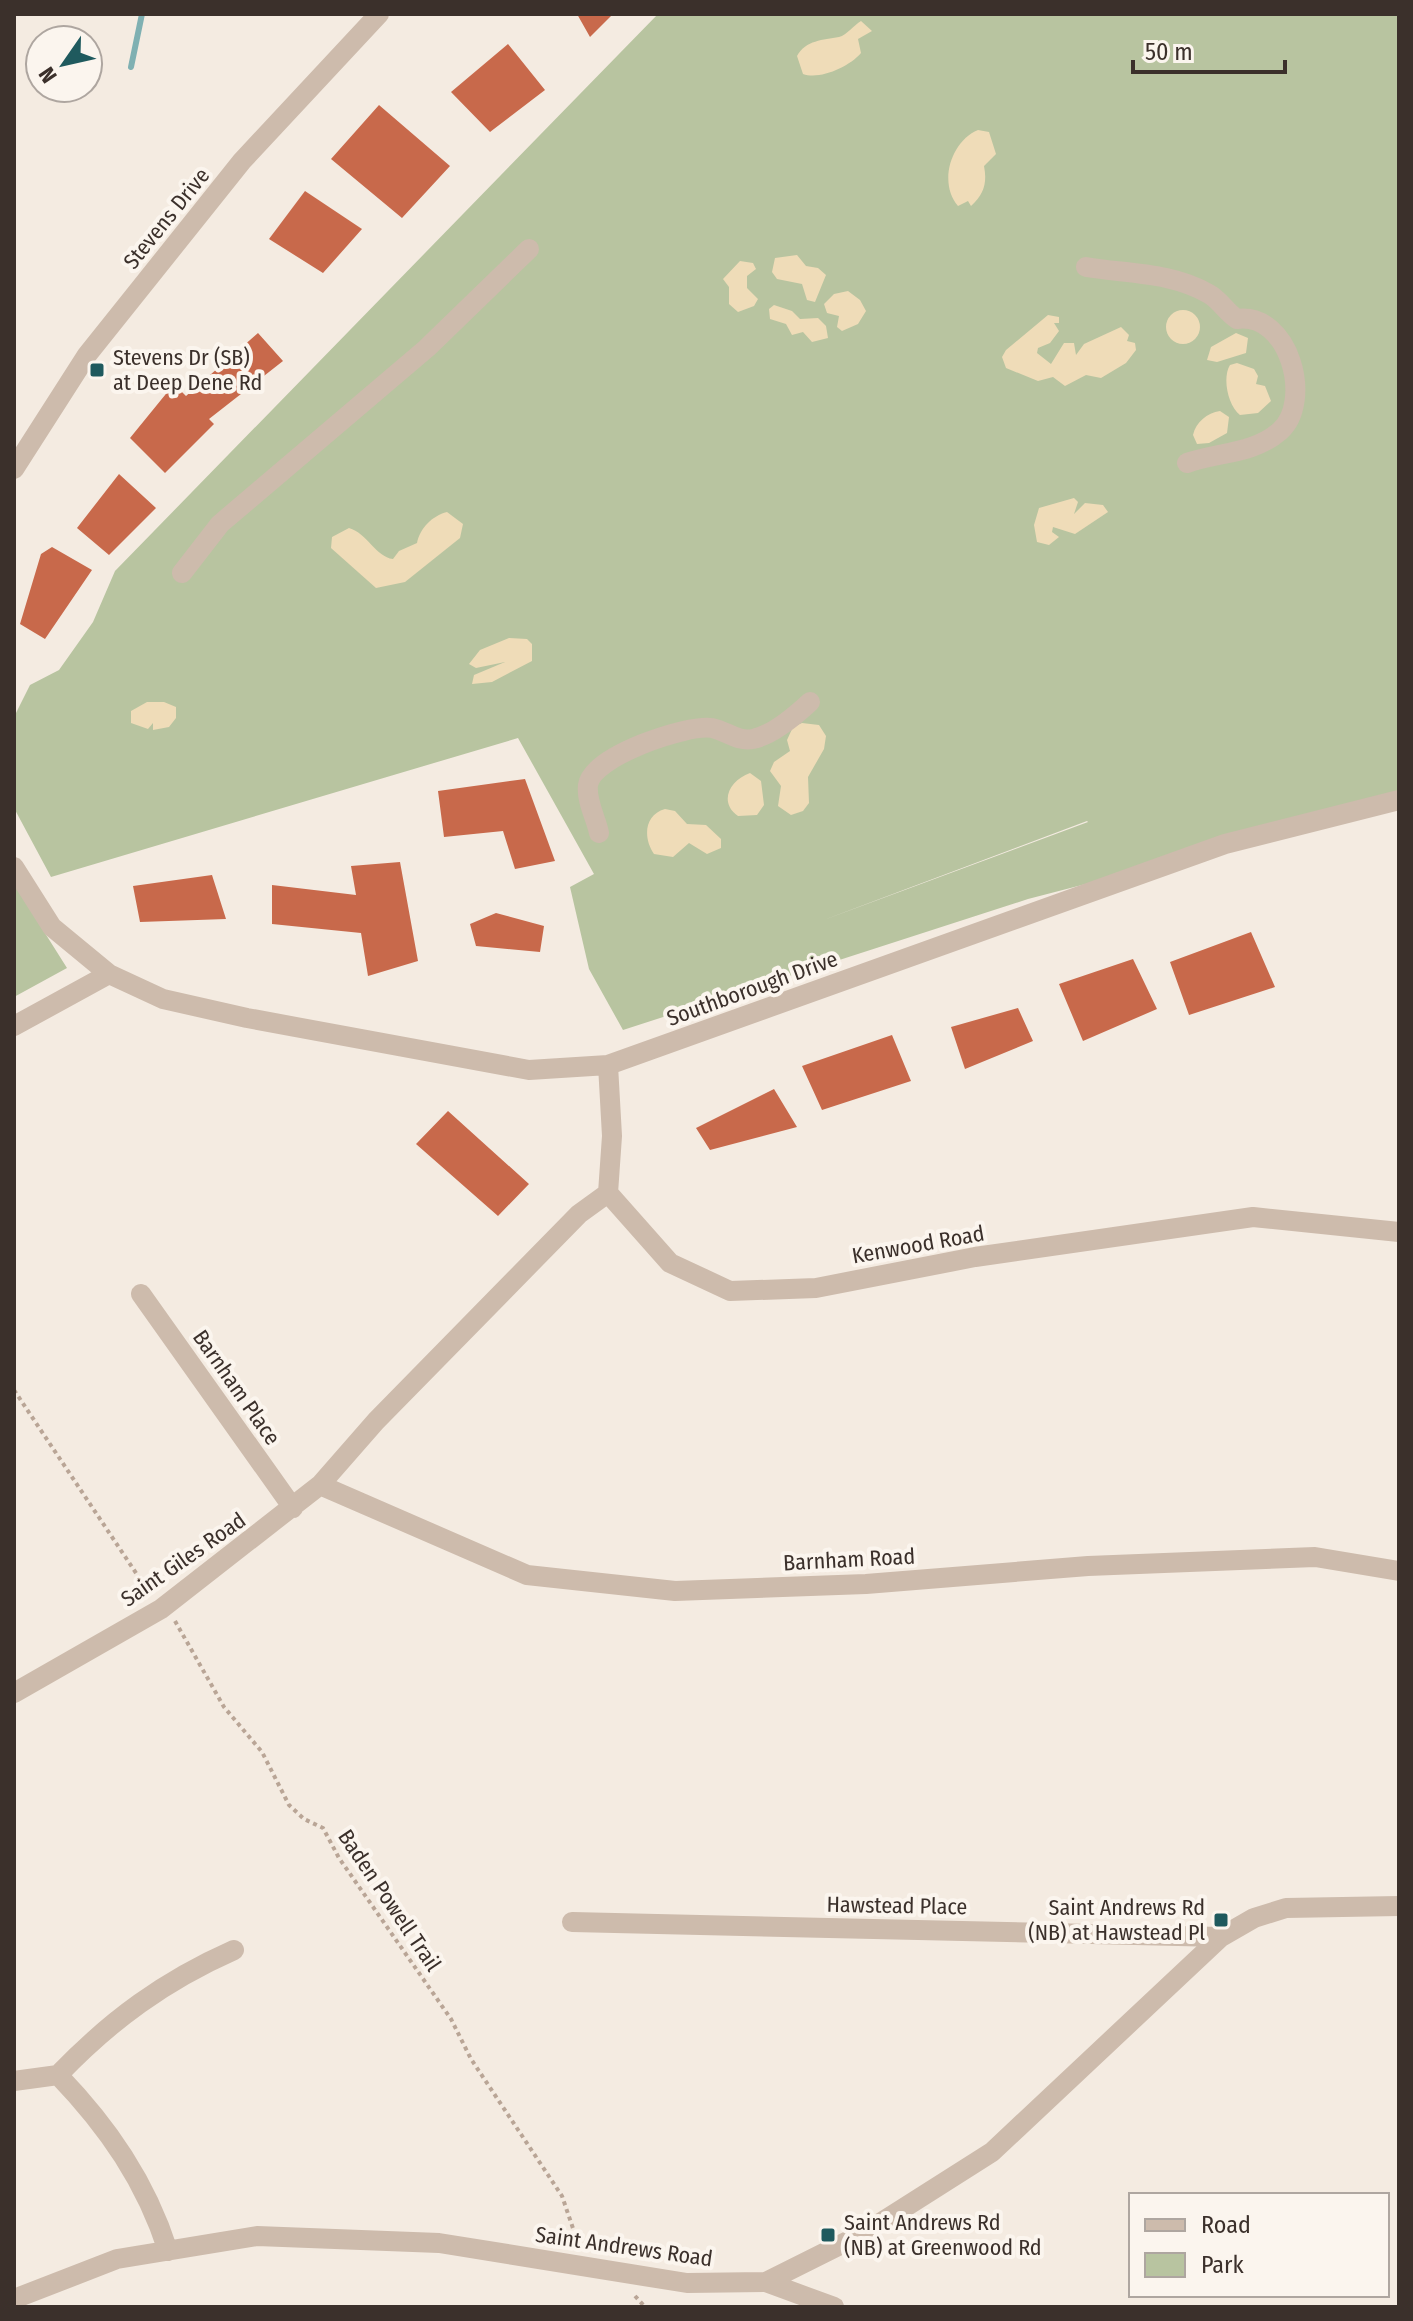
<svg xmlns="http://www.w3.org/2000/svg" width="1413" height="2321" viewBox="0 0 1413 2321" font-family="'Fira Sans Condensed',sans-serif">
	<rect width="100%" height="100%" fill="#f4ebe1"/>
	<path fill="#b8c4a0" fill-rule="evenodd" d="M658,14H1399V803L1028,899L623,1030L589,969L570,887L594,874L518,738L51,877L14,808V717L30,685L59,670L93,622L115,571ZM1087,821L1088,822L821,921Z
		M14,884L67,968L14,997Z"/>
	<path fill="#efdcb8" d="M861,21L872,31L858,39L861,53C849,67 820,80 803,74L797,56C806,40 823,40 839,37C847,35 854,25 861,21Z
		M978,130L989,132L996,154L984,166C987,181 985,194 971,206L968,201L958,206C938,183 951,141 978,130Z
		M797,255L806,266L818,268L826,275L815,302L807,300L802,284L777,279L772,272L775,258Z
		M740,261L753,263L756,269L747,276V288L758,299L754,306L738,312L729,304V287L723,279Z
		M848,291L860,300L866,311L858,324L842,331L837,327L839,316L827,313L824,304L834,294Z
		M774,305L792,311L800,319L818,318L826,326L828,338L812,342L803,332L792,335L786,324L770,319L769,309Z
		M1166 327a17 17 0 1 1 34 0a17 17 0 1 1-34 0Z
		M1048,315L1059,317V323H1054L1059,331L1050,343L1038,348L1037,353L1051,364L1064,343H1074L1076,355L1084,344L1121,327L1129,335L1127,341L1135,343L1136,350L1126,363L1101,378L1086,375L1065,386L1053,377L1038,381L1006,368L1002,357L1006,350Z
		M1236,333L1248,338L1246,353L1217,362L1207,360L1211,347Z
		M1237,363L1254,369L1258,376L1256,384L1265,386L1271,401L1258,413L1240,415C1228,406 1222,378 1230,365Z
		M1220,411L1229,417L1227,433L1209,443L1197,444L1193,435C1196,422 1207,413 1220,411Z
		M1074,498L1078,502L1074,514L1085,503L1103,505L1108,512L1075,534L1053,527L1052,532L1059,537L1049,545L1037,542L1034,525L1039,508Z
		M447,512L463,524L460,538L405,582L376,588L331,548L332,537L349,528C367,533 376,557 393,559L399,551L417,543C420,528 432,516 447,512Z
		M509,638L527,639L532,644V661L492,682L472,684L474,675L505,662L476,668L469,664L480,650Z
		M147,702H164L176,707V718L169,727L153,730V723L148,729L131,723V711Z
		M802,723L819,725L826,736L824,749L808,777L809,803L803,811L791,815L778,806L781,786L770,771L774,762L790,751L787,740L793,727Z
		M750,773L761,781L764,805L757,815L738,816C718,802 730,780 750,773Z
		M665,809L675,811L687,824L706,825L721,839V848L707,854L689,843L673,857L654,854C643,838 644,815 665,809Z"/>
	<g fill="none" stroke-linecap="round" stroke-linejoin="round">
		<path stroke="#7fb0b2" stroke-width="6" d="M131,67L142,14"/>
	</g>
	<path fill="#c8694b" d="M577,14H613L590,37Z
		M508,44L545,90L490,132L451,92Z
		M379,105L450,166L402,218L331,159Z
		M305,191L362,229L323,273L269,239Z
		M258,333L283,361L209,419L214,424L165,473L130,438L174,384L186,396Z
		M119,474L156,508L109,555L77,528Z
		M52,547L92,570L45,639L20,624L41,554Z
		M525,779L555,861L515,869L503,831L444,837L438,791Z
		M400,862L418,961L368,976L361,933L272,924V885L356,895L351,866Z
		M212,875L226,919L140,922L133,886Z
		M496,913L544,926L540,952L476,946L470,924Z
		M1251,932L1275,987L1189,1015L1170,962Z
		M1133,959L1157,1009L1083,1041L1059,984Z
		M1018,1008L1033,1041L965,1069L951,1027Z
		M892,1035L911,1081L822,1110L802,1066Z
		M774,1089L797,1127L710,1150L696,1128Z
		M448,1111L529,1184L498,1216L416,1144Z"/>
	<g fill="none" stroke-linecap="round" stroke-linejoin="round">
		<path stroke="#b9a596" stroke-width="4" stroke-dasharray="4 4" stroke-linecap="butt" d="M14,1390L150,1594
			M175,1621L224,1707L262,1752L289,1805L304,1819L323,1828L339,1858L451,2019L471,2059L562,2196L579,2246
			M635,2296L645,2307"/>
		<path stroke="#cdbbac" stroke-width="20" d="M1086,267C1127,274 1172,272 1209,294C1220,300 1226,312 1237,319C1290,312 1313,402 1280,431C1254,454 1218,452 1187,463
			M14,469L87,355L242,161L379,14
			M182,573L220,524L427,348L529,249
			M599,833C596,818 586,801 588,785C592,756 687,724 712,728C727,731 737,742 753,739C773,735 796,715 810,702
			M14,867L52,927L109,974L163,999L247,1018L529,1070L608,1065L1225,844L1399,800
			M14,1026L109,974
			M608,1065L612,1136L608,1193L670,1263L730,1291L816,1288L975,1257L1253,1217L1399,1232
			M608,1193L579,1214L376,1421L320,1485L527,1575L675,1591L866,1584L1088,1566L1315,1557L1399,1571
			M141,1294L293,1508
			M14,1693L161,1609L320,1485
			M572,1922L1221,1937
			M58,2075C111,2020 164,1981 234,1950
			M14,2081L58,2075C108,2127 146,2182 168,2251
			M766,2282L834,2307
			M14,2299L117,2259L257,2236L439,2243L687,2283L766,2282L866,2232L992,2152L1221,1937L1254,1918L1286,1908L1399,1906"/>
	</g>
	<g fill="#1f5a5e" stroke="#fbf5ee" stroke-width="3">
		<rect x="89" y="362" width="16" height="16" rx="4"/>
		<rect x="1213" y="1912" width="16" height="16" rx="4"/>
		<rect x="820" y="2227" width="16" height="16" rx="4"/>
	</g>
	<g text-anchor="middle" stroke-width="8" stroke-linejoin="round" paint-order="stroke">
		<g font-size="22" fill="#3b302b" stroke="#fbf5ee">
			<text transform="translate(166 218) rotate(-51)" y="8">Stevens Drive</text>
			<text transform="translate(752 988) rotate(-20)" y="8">Southborough Drive</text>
			<text transform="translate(918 1244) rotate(-10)" y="8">Kenwood Road</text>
			<text transform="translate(237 1387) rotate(55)" y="8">Barnham Place</text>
			<text transform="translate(183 1559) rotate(-35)" y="8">Saint Giles Road</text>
			<text transform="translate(849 1559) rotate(-3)" y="8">Barnham Road</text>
			<text transform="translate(390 1900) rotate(56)" y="8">Baden Powell Trail</text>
			<text transform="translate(897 1905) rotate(1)" y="8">Hawstead Place</text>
			<text transform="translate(624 2246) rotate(8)" y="8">Saint Andrews Road</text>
		</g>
		<g font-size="22" fill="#3b302b" stroke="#fbf5ee" text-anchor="start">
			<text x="113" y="365">Stevens Dr (SB)<tspan x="113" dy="25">at Deep Dene Rd</tspan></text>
			<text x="1205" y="1915" text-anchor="end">Saint Andrews Rd<tspan x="1205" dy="25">(NB) at Hawstead Pl</tspan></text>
			<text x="844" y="2230">Saint Andrews Rd<tspan x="844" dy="25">(NB) at Greenwood Rd</tspan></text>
		</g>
	</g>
	<rect width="1413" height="2321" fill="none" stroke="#3b302b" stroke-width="32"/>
	<rect x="1129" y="2193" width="260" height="104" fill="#fbf5ee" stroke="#aea6a0" stroke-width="2"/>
	<rect x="1145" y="2219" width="40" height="12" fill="#cdbbac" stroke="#aea6a0" stroke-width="2"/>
	<text x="1201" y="2233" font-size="24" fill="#3b302b">Road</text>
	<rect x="1145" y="2253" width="40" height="24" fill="#b8c4a0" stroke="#aea6a0" stroke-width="2"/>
	<text x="1201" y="2273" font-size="24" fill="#3b302b">Park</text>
	<g transform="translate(64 64) rotate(236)"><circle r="38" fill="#fbf5ee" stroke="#aea6a0" stroke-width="2"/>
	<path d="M0-6L14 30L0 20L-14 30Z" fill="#1f5a5e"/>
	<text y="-12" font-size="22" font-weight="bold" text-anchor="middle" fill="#3b302b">N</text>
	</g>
	<path d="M1133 60v12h152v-12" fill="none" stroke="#3b302b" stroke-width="4"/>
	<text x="1145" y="60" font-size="24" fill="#3b302b" stroke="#fbf5ee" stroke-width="6" paint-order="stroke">50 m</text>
</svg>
